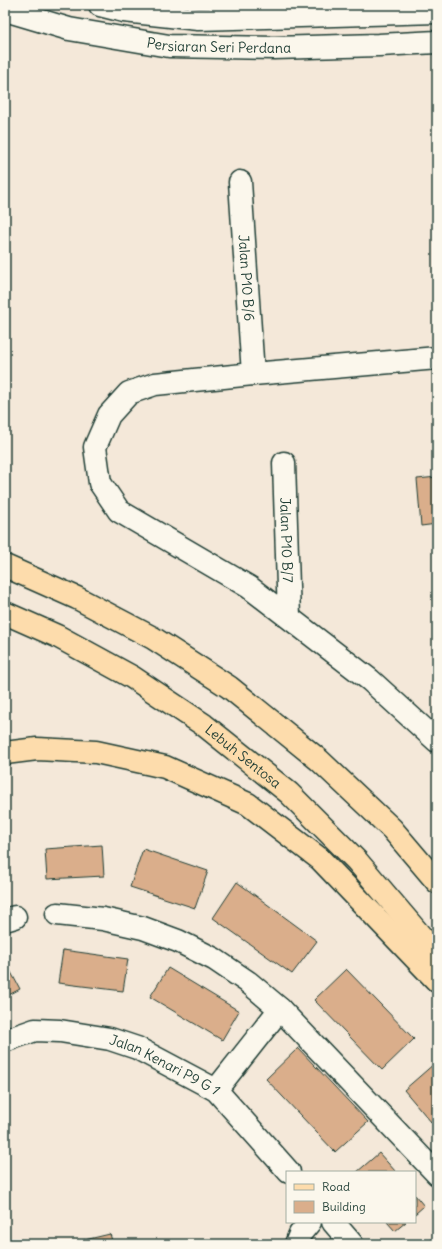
<svg xmlns="http://www.w3.org/2000/svg" width="442" height="1249" viewBox="0 0 442 1249" font-family="Delius,sans-serif">
	<rect width="100%" height="100%" fill="#f4e8d9"/>
	<filter id="ink" filterUnits="userSpaceOnUse"><feTurbulence type="fractalNoise" baseFrequency=".025" numOctaves="2"/><feDisplacementMap in="SourceGraphic" scale="8" xChannelSelector="R" yChannelSelector="G"/><feConvolveMatrix kernelMatrix="1 2 1 2 8 2 1 2 1" color-interpolation-filters="sRGB"/></filter>
	<g filter="url(#ink)">
		<path fill="#daae8b" stroke="#1f3d34" d="M437,477V524L421,526L417,479Z
			M102,845L104,876L47,879L45,849Z
			M143,849L208,871L195,908L130,887Z
			M237,882L317,941L292,974L213,918Z
			M63,950L128,959L123,991L58,983Z
			M5,961L20,989L5,997Z
			M168,968L239,1011L222,1040L150,997Z
			M346,969L414,1039L382,1070L314,1000Z
			M298,1048L368,1122L335,1152L266,1079Z
			M435,1063L437,1066V1129L404,1090Z
			M379,1153L396,1172H357Z
			M415,1195L424,1206L415,1214Z
			M387,1222H406L395,1231Z
			M110,1234L113,1244H72V1243Z"/>
		<g fill="none" stroke-linecap="round" stroke-linejoin="round">
			<g stroke="#1f3d34" stroke-width="25">
				<g id="minor">
					<path d="M100,5L124,11L198,19L437,12"/>
					<path id="s1" d="M5,10L69,29L169,46L274,48L379,45L437,42"/>
					<path id="s2" d="M240,182L253,374"/>
					<path d="M437,358L253,374L155,384L129,393L109,415L95,447L100,483L119,511L249,587L370,680L437,741"/>
					<path id="s3" d="M284,463L289,617"/>
					<path d="M57,914L103,919L143,928L178,941L214,959L248,982L280,1009L437,1174"/>
					<path d="M5,920L15,917"/>
					<path id="s4" d="M5,1041L15,1037L35,1030L60,1031L110,1039L137,1048L216,1090L289,1172"/>
					<path d="M216,1090L280,1009"/>
					<path d="M333,1222L352,1244"/>
					<path d="M296,1244L300,1234L310,1222"/>
				</g>
			</g>
			<g stroke="#1f3d34" stroke-width="25">
				<g id="major">
					<path d="M5,566L77,598L153,638L229,687L319,760L392,829L437,882"/>
					<path id="s5" d="M5,613L57,636L132,677L204,725L289,793L357,861L437,955"/>
					<path d="M5,753L37,749L96,752L165,767L248,804L320,859L437,981"/>
				</g>
			</g>
			<use href="#minor" stroke="#fbf7ec" stroke-width="22"/>
			<use href="#major" stroke="#fddcac" stroke-width="22"/>
		</g>
	</g>
	<g text-anchor="middle" stroke-width="3" stroke-linejoin="round" paint-order="stroke">
		<g font-size="14" fill="#1f3d34" stroke="#fbf7ec">
			<text dy="5" stroke="none"><textPath href="#s1" startOffset="218">Persiaran Seri Perdana</textPath></text>
			<text dy="5" stroke="none"><textPath href="#s2" startOffset="96">Jalan P10 B/6</textPath></text>
			<text dy="5" stroke="none"><textPath href="#s3" startOffset="77">Jalan P10 B/7</textPath></text>
			<text dy="5" stroke="none"><textPath href="#s5" startOffset="279">Lebuh Sentosa</textPath></text>
			<text dy="5" stroke="none"><textPath href="#s4" startOffset="168">Jalan Kenari P9 G 1</textPath></text>
		</g>
	</g>
	<rect width="442" height="1249" fill="none" stroke="#fbf7ec" stroke-width="20"/>
	<rect x="10" y="10" width="422" height="1229" fill="none" stroke="#1f3d34" stroke-width="1.5" filter="url(#ink)"/>
	<rect x="286" y="1171" width="130" height="52" fill="#fbf7ec" stroke="#a3ada2"/>
	<rect x="294" y="1184" width="20" height="6" fill="#fddcac" stroke="#a3ada2"/>
	<text x="322" y="1191" font-size="12" fill="#1f3d34">Road</text>
	<rect x="294" y="1201" width="20" height="12" fill="#daae8b" stroke="#a3ada2"/>
	<text x="322" y="1211" font-size="12" fill="#1f3d34">Building</text>
</svg>
